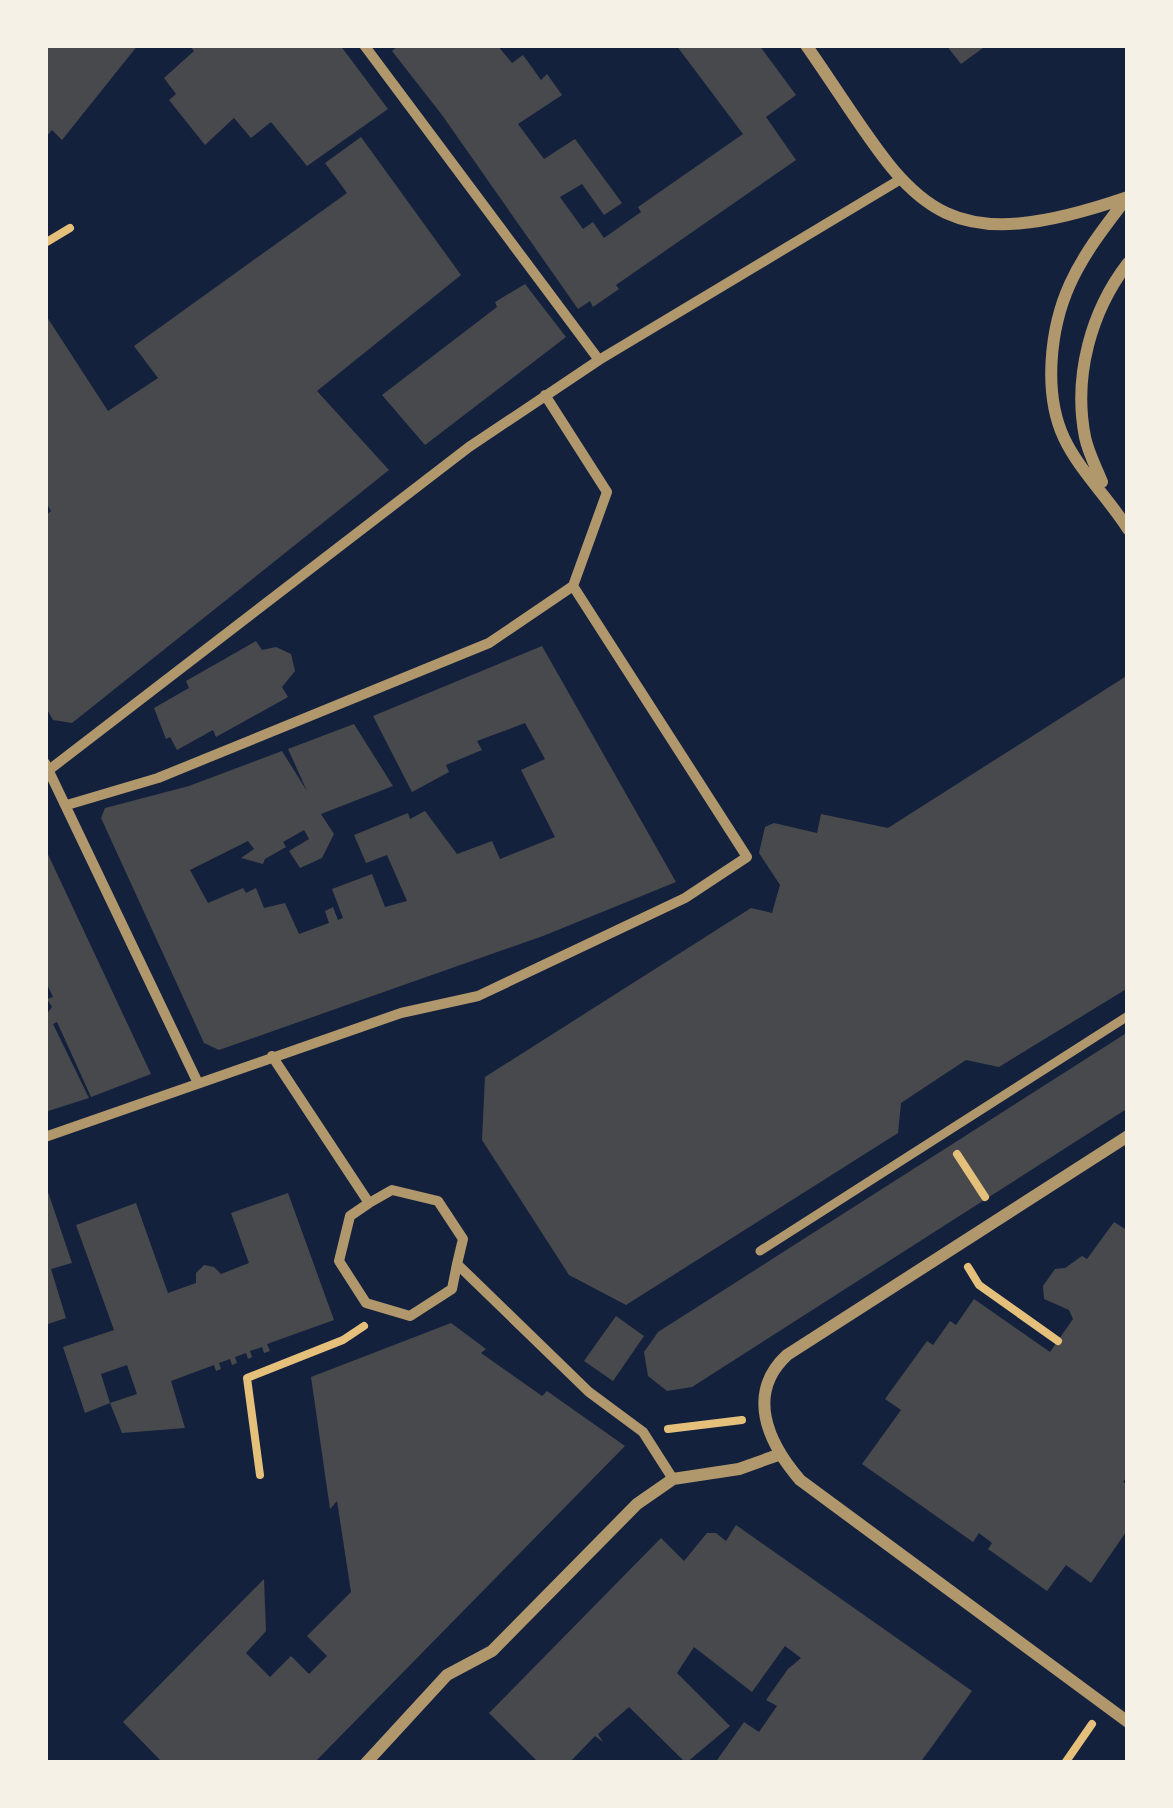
<svg xmlns="http://www.w3.org/2000/svg" width="1173" height="1808" viewBox="0 0 1173 1808" font-family="Overpass,sans-serif">
	<rect width="100%" height="100%" fill="#14213d"/>
	<path fill="#48494c" fill-rule="evenodd" d="M45,45H138L62,140L52,130L45,138Z
		M189,45H340L388,109L307,166L271,122L251,138L234,118L205,145L169,100L176,94L164,78L194,51Z
		M399,45H497L512,63L523,55L541,80L547,74L562,95L518,124L544,159L575,139L622,203L604,215L582,184L560,197L583,229L593,222L604,238L641,212L638,207L743,134L676,45H759L796,95L766,117L796,160L616,285L619,289L593,307L590,301L578,309L442,115L392,51Z
		M946,45H987L961,64Z
		M361,137L461,275L317,391L389,470L72,723L53,720L45,706V516L51,511L45,501V314L108,411L158,378L134,346L347,193L325,163Z
		M525,284L566,337L425,445L382,395L497,307L495,302Z
		M256,641L262,650L276,647L291,654L295,671L282,687L288,697L216,737L213,730L177,750L170,737L166,739L154,708L189,688L186,681Z
		M542,646L676,882L543,936L219,1050L204,1043L101,818L105,808L189,786L282,751L307,791L288,749L354,724L393,786L321,814L334,834L322,858L300,868L289,851L309,839L304,830L283,842L286,847L265,859L263,864L241,858L254,849L248,841L190,870L208,903L243,888L246,893L256,888L264,908L285,903L299,934L329,923L325,911L333,907L338,920L343,918L332,889L372,874L385,907L407,901L387,855L366,863L354,835L408,813L410,819L425,811L457,854L492,841L500,859L555,837L521,770L545,759L525,723L477,741L482,750L446,765L449,772L412,792L373,716Z
		M1128,675V988L999,1067L966,1060L901,1103L898,1133L626,1305L569,1275L482,1140L485,1077L751,908L772,913L780,885L759,853L765,827L774,823L817,833L821,814L888,828Z
		M45,848L151,1074L91,1097L57,1022L53,1024L89,1098L45,1112V1016L52,1007L47,999L53,997L45,980Z
		M1128,1032V1108L692,1387L667,1391L648,1376L644,1352L658,1332Z
		M45,1183L72,1263L51,1269L66,1318L45,1325Z
		M288,1193L334,1320L267,1344L270,1351L264,1353L262,1347L250,1351L252,1357L248,1359L246,1353L235,1357L237,1363L232,1365L230,1359L219,1363L221,1369L216,1371L214,1365L171,1381L185,1428L122,1433L110,1403L85,1413L63,1347L114,1330L76,1225L136,1203L168,1293L196,1283V1273L204,1265L214,1267L221,1274L249,1263L231,1213ZM127,1365L137,1394L110,1403L101,1374Z
		M1114,1222L1128,1231V1475L1123,1482L1128,1485V1529L1091,1583L1066,1565L1047,1591L988,1549L992,1543L979,1533L973,1542L862,1464L901,1410L885,1399L927,1341L933,1345L950,1321L956,1325L974,1299L1050,1352L1073,1319L1069,1310L1044,1299L1043,1286L1055,1269L1065,1268L1082,1256L1087,1259Z
		M616,1316L644,1336L613,1381L584,1361Z
		M451,1323L486,1349L481,1353L542,1396L547,1391L625,1446L314,1763H163L123,1722L264,1579L266,1631L246,1653L270,1677L291,1656L309,1674L327,1656L307,1636L351,1592L337,1501L330,1509L311,1377Z
		M736,1525L972,1691L920,1763H715L744,1722L759,1732L777,1706L766,1700L788,1669L801,1658L785,1646L752,1692L694,1647L677,1673L730,1726L686,1763L629,1707L598,1734L603,1742L595,1736L569,1763H539L489,1713L661,1538L684,1561L707,1533H716L726,1541Z"/>
	<g fill="none" stroke-linecap="round" stroke-linejoin="round">
		<path stroke="#e5c07b" stroke-width="8" d="M45,243L70,228
			M957,1154L985,1197
			M968,1267L979,1285L1058,1341
			M668,1429L742,1420
			M260,1475L247,1378L343,1340L364,1326
			M1065,1763L1092,1724"/>
		<path stroke="#b1986c" stroke-width="9" d="M760,1251L1128,1016"/>
		<path stroke="#b1986c" stroke-width="10" d="M364,45L599,360
			M45,763L197,1081
			M45,773L469,447L599,360L901,179
			M67,805L158,778L489,643L573,586L607,492L545,395
			M272,1056L369,1203L392,1190L438,1201L463,1239L457,1264L589,1392L643,1432L673,1479
			M45,1137L401,1013L478,996L685,898L747,857L573,586
			M369,1203L350,1216L339,1261L366,1303L410,1316L452,1289L457,1264"/>
		<path stroke="#b1986c" stroke-width="12" d="M806,45C912,197 925,267 1128,197
			M1126,199C1106,225 1084,253 1070,284C1050,328 1043,393 1064,438C1079,470 1109,499 1128,529
			M1102,482C1096,467 1088,452 1085,437C1073,376 1091,311 1128,263
			M1128,1136L787,1355C746,1393 767,1442 800,1480L1128,1722
			M366,1763L447,1675L492,1651L637,1504L673,1479L739,1469L778,1455"/>
	</g>
	<rect width="1173" height="1808" fill="none" stroke="#f6f1e7" stroke-width="96"/>
</svg>
